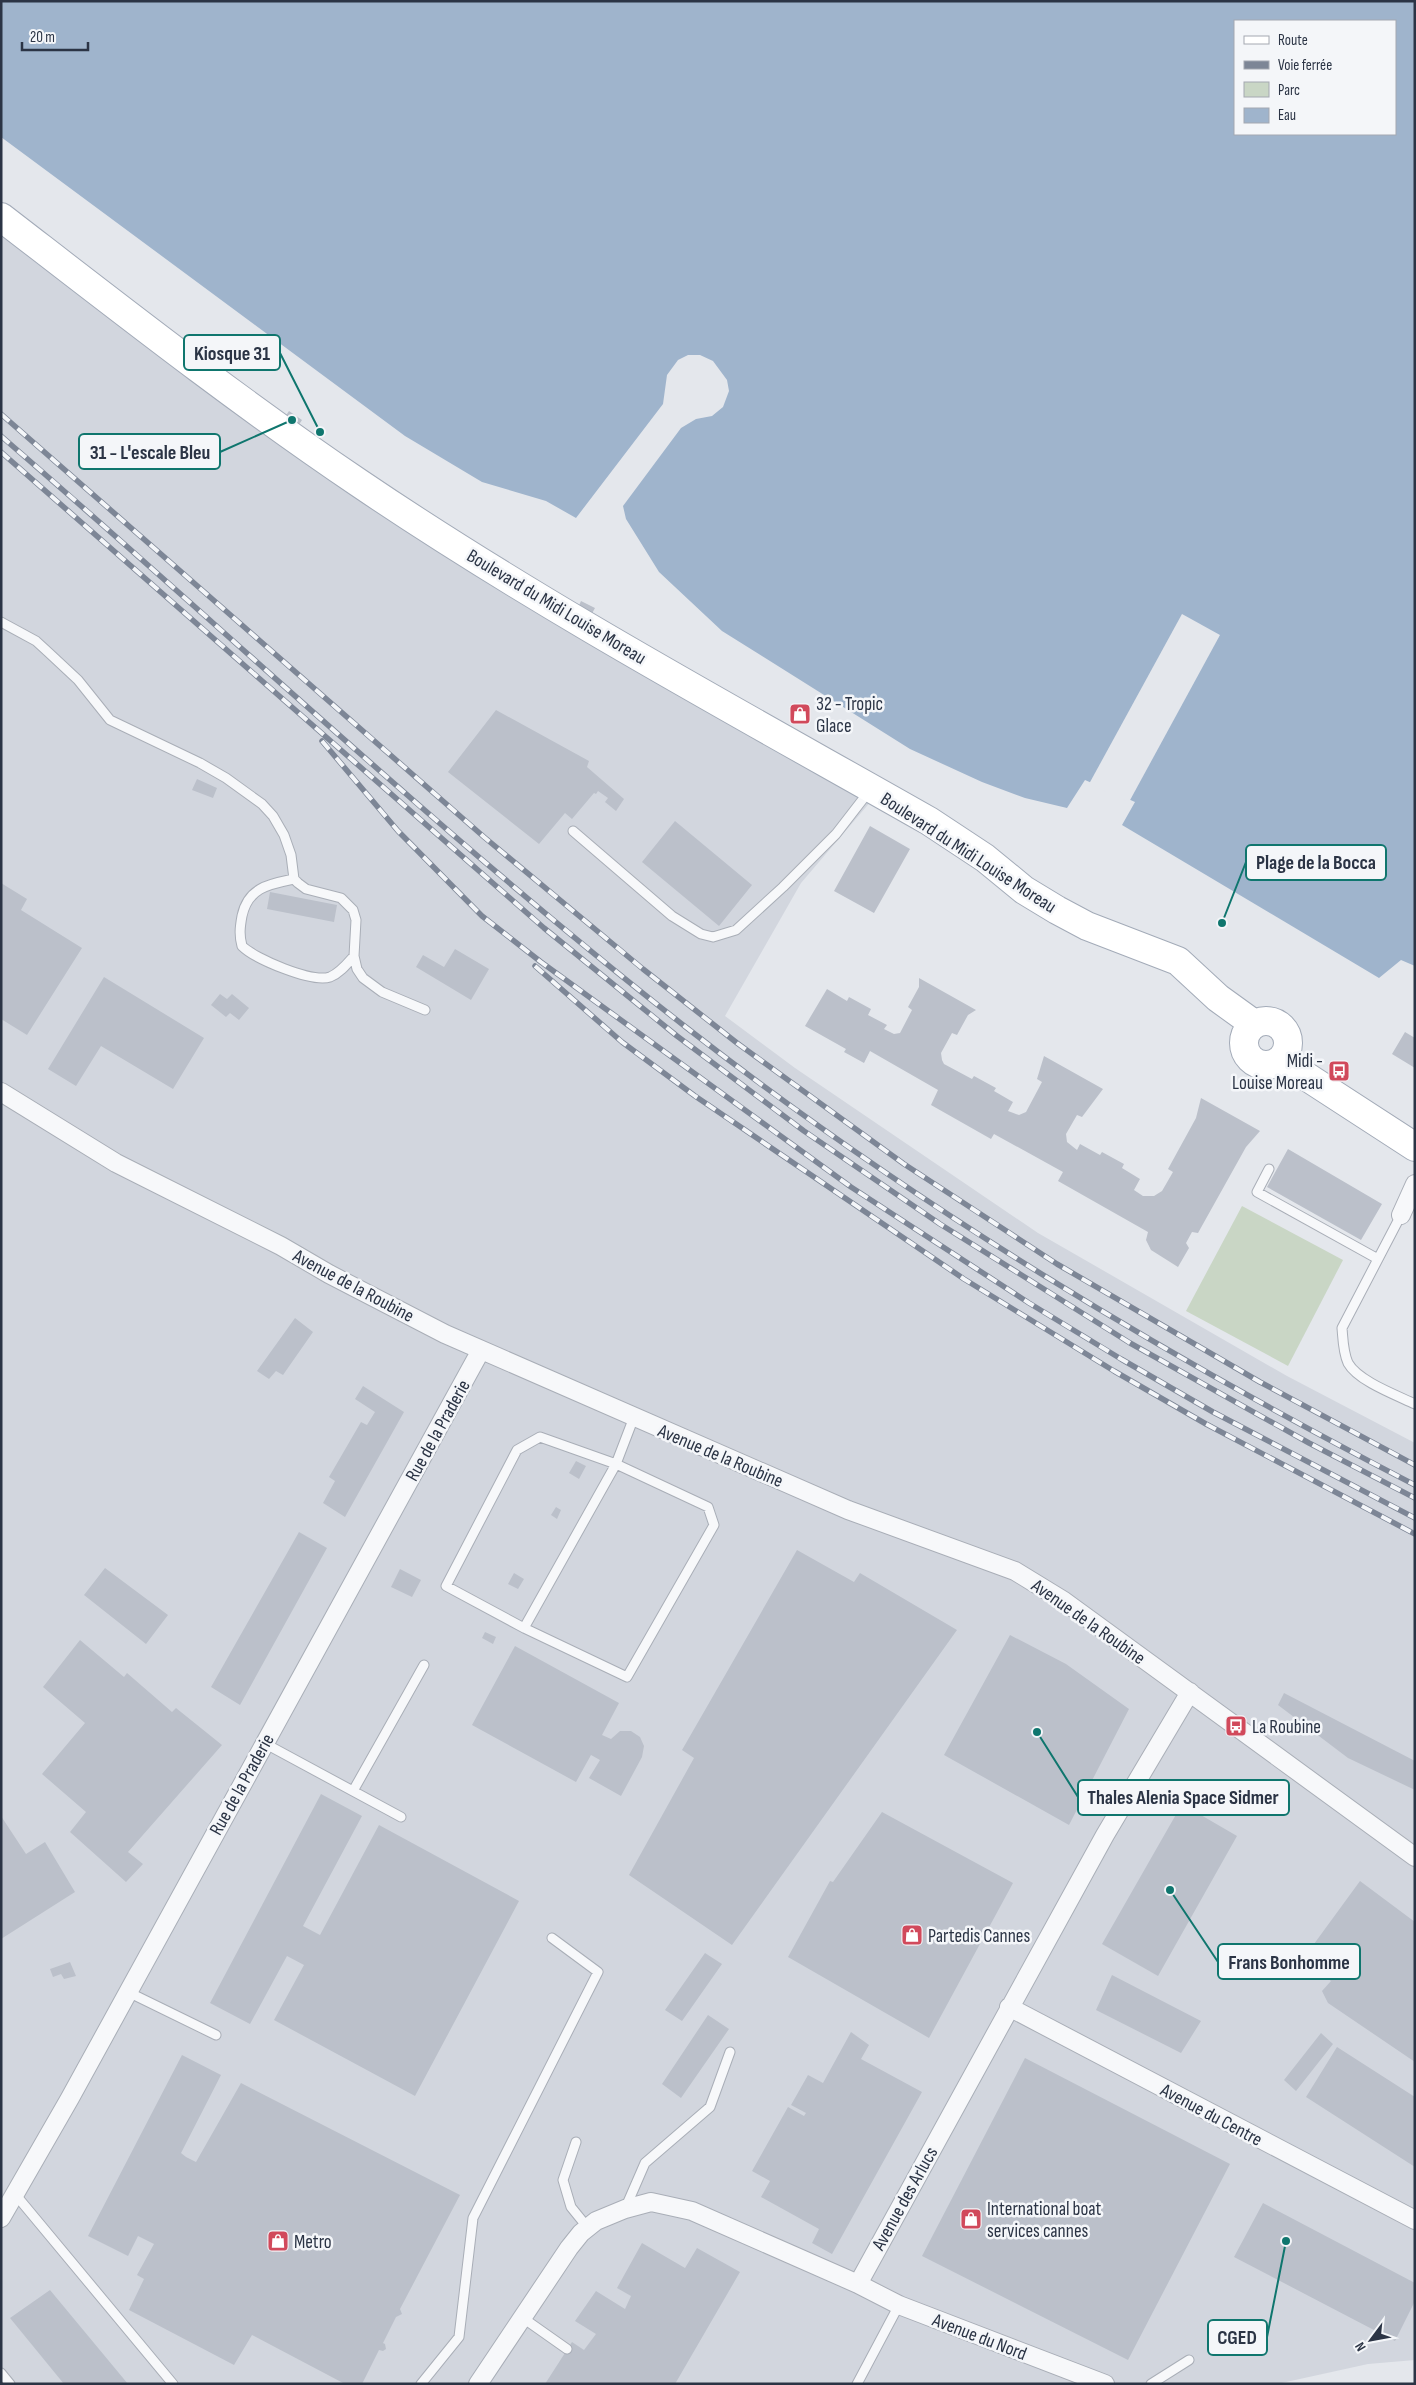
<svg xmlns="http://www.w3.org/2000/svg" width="1416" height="2385" viewBox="0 0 1416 2385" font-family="'Sofia Sans Condensed',sans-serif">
	<rect width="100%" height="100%" fill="#e4e7ec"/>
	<path fill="#d2d6de" d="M1,230L185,374L872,800L801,883L725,1016L795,1068L1038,1233L1287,1376L1415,1443V2360L1368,2364L1277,2384H1Z"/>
	<path fill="#c9d6c5" d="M1242,1206L1343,1260L1288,1366L1186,1311Z"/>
	<path fill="#9fb4cc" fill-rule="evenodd" d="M1,1H1415V966L1401,960L1379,978L1122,825L1135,802L1085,780L1067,808L1025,798L982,782L910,749L722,631L659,572L626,519L623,506L681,428L696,419L712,416L723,407L729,391L727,380L713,361L700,355H688L678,360L667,375L663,404L576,518L546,501L482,482L405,436L1,137ZM1235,21H1395V134H1235Z"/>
	<path fill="#e4e7ec" d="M1182,614L1220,635L1129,802L1089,784Z"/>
	<path fill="#bbc0ca" d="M289,411L302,420L296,429L283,420Z
		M581,601L595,608L590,617L577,610Z
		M796,706L809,713L804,722L791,715Z
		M496,710L589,761L587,767L624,799L616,811L605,802L608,798L598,791L596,794L594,793L572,819L565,813L539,844L448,772Z
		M197,779L217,788L213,798L192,790Z
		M675,821L752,885L719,926L642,862Z
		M870,826L910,849L874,913L834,891Z
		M1,883L27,899L21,910L82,948L27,1035L1,1019Z
		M270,892L337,905L334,922L267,909Z
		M455,949L489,969L471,1000L416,967L423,955L444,967Z
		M104,977L204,1038L173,1089L101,1046L76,1086L48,1069Z
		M919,978L976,1010L968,1015L957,1035L952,1033L941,1053L942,1060L944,1064L972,1079L974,1076L996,1088L994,1091L1013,1102L1008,1111L1019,1115L1026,1112L1042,1082L1037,1079L1044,1056L1103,1089L1082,1117L1077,1115L1066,1134L1067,1142L1077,1150L1080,1144L1100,1155L1102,1152L1124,1164L1122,1168L1140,1179L1134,1190L1143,1196H1154L1162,1191L1173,1172L1168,1169L1196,1118L1201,1098L1260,1131L1246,1147L1198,1233L1192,1232L1186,1243L1189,1248L1178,1267L1151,1250L1146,1240L1148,1232L1058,1181L1063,1172L994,1134L991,1139L931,1105L938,1090L870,1051L864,1063L844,1052L846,1049L805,1026L827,989L847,1001L849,997L871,1009L868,1015L887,1025L884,1029L894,1034L900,1033L912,1010L908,1007L919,987Z
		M220,994L227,999L232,994L249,1008L239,1020L230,1013L226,1017L211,1005Z
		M1405,1032L1415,1038V1068L1392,1054Z
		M1288,1149L1382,1204L1361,1240L1267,1187Z
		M295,1318L313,1332L283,1375L276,1371L269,1379L257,1371Z
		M363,1386L404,1412L345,1517L323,1503L335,1481L329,1477L361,1422L367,1425L375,1412L355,1399Z
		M576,1461L586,1466L579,1479L569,1473Z
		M556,1507L561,1510L557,1519L551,1515Z
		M299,1532L327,1548L240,1705L211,1687Z
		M797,1550L854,1582L860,1573L957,1630L732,1945L629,1875L694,1758L682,1750Z
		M105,1568L168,1615L146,1644L84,1595Z
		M400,1569L421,1580L412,1597L391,1587Z
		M514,1573L524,1579L518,1589L508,1584Z
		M485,1632L496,1637L493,1644L482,1638Z
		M1010,1635L1066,1664L1129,1709L1069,1825L944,1755Z
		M80,1640L124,1677L127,1673L172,1712L176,1708L222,1745L128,1852L143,1864L126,1882L70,1832L86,1812L42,1774L85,1723L43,1687Z
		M515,1646L619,1703L602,1735L611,1739L620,1731H631L640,1737L644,1746L642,1757L621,1796L589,1778L600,1760L591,1755L576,1782L472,1725Z
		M1284,1693L1415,1761V1790L1348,1758L1278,1705Z
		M321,1794L362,1816L303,1926L320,1935L379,1825L519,1901L415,2096L274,2020L304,1965L287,1956L250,2024L210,2003Z
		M1182,1804L1237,1836L1158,1976L1102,1944Z
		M882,1812L1013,1883L929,2038L788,1957L830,1881L833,1882Z
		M1,1816L26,1854L45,1842L75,1892L1,1939Z
		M1360,1881L1415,1922V2062L1328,2003L1322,1991L1331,1981L1303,1959Z
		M705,1953L722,1964L682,2021L665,2010Z
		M70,1962L76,1976L64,1979L61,1974L53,1977L50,1969Z
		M1112,1975L1201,2021L1181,2053L1096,2010Z
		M708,2015L729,2029L681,2098L662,2084Z
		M851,2032L869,2045L861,2059L922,2092L832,2254L812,2243L819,2229L761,2197L770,2181L752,2171L788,2107L804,2116L806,2113L791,2105L808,2075L823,2083Z
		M1321,2033L1333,2044L1296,2091L1284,2080Z
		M1337,2047L1415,2097V2167L1306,2097Z
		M182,2055L221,2075L181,2153L186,2157L196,2162L241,2083L460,2195L400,2309L402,2314L396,2317L383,2343L385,2344L386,2349L383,2351L379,2350L362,2384H345L252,2335L234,2365L129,2310L144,2279L137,2275L154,2244L138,2236L128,2256L88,2236Z
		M1025,2058L1230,2164L1128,2360L922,2256Z
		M1263,2203L1415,2283V2301L1395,2341L1234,2257Z
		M642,2243L685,2268L697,2248L740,2272L675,2384H545L572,2342L584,2350L596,2334L575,2321L596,2291L625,2309L631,2296L617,2288Z
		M50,2290L128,2384H64L10,2318Z"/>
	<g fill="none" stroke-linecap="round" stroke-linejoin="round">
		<g stroke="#a9aeb7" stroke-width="11">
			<path id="lane" d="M1,622L36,641L48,652L78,680L110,720L200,763L226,778L262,804L273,816L284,835L291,855L294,879L298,883L306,889L341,898L353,910L356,920L354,956L357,969L363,978L382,992L425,1010
				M573,831L672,916L701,934L713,937L736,930L783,887L836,834L870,790
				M294,879C270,884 248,887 242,916C240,927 239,935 242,946C255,959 312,983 330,977C340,973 347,964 354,956
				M1269,1169L1257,1192L1378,1259
				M1401,1215L1342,1328C1343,1339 1343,1352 1348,1363C1358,1381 1396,1395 1415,1404
				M524,1628L446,1586L517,1450L540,1437L616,1464L708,1507L714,1525L627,1677L524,1628L616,1464L634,1417
				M264,1743L401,1817
				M353,1791L424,1665
				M128,1992L216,2035
				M576,2142L563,2180L571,2207L588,2228
				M15,2194L173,2384
				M625,2209L645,2163L710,2107L730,2052
				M523,2318L567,2349
				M1,2373L10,2384
				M421,2384L459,2337L473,2218L598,1972L552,1938
				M857,2384L899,2305
				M1151,2384L1189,2360"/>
		</g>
		<g stroke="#a9aeb7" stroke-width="20">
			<path id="street" d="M1,1092L116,1163L281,1246L329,1274L445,1334L848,1510L1015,1571L1064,1601L1415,1857
				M1401,1215L1415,1184
				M1009,2007L1415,2220
				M1,2218L70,2098L481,1350
				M858,2284L899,2305L1105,2384
				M478,2384L569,2248L581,2233L596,2221L625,2209L651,2202L692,2211L858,2284L1105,1835L1190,1692"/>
		</g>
		<g stroke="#a3abb8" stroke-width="30">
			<path id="primary" d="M1,217C119,308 236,400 359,483C542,607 737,712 929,821L985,858L1024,890L1057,910L1087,926L1178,961L1218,998L1254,1024
				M1244 1043a22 22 0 1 1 44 0a22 22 0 1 1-44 0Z
				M1281,1060L1415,1147"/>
		</g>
		<use href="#lane" stroke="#f7f8fa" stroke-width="9"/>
		<use href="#street" stroke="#f7f8fa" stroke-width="18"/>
		<use href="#primary" stroke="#fff" stroke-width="28"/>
		<g stroke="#7d8696" stroke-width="5.5">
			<path id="rail" d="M1,414L484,837L643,969L737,1043L904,1164L1057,1264L1260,1382L1415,1465
				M1,436C229,633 449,842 687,1028C914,1205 1160,1353 1415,1485
				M1,452L544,928L677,1036L804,1131L940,1224L1130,1343L1309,1443L1415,1498
				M322,741L398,831L482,916L541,962L851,1187L1029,1303L1121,1359L1213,1412L1415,1518
				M535,966L622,1042L695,1096L964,1279L1114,1371L1206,1424L1415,1534"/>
		</g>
		<use href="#rail" stroke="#f4f6f9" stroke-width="4" stroke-dasharray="11" stroke-linecap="butt"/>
	</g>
	<defs>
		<g id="shop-square" transform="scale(1.125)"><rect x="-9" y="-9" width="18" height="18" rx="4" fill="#d1495b" stroke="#f4f6f9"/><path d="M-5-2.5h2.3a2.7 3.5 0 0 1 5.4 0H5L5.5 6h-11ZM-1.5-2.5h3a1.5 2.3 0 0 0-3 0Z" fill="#fff"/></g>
		<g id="bus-square" transform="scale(1.125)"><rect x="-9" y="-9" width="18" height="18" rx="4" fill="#d1495b" stroke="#f4f6f9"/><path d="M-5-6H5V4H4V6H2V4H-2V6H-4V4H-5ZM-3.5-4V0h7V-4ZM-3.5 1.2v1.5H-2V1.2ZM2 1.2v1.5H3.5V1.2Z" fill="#fff"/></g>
	</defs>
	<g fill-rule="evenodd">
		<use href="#shop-square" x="800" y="714"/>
		<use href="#bus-square" x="1339" y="1071"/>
		<use href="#bus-square" x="1236" y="1726"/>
		<use href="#shop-square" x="912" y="1935"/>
		<use href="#shop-square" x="971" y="2219"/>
		<use href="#shop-square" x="278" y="2241"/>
	</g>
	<g text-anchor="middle" stroke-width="5" stroke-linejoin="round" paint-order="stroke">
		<g font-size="19" fill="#2b3445" stroke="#f4f6f9">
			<text transform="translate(557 606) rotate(31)" y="7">Boulevard du Midi Louise Moreau</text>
			<text transform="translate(969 852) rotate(33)" y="7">Boulevard du Midi Louise Moreau</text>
			<text transform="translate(354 1285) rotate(28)" y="7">Avenue de la Roubine</text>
			<text transform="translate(437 1430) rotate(-61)" y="7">Rue de la Praderie</text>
			<text transform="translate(721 1455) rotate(23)" y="7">Avenue de la Roubine</text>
			<text transform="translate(1089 1621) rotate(35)" y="7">Avenue de la Roubine</text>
			<text transform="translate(241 1784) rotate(-61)" y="7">Rue de la Praderie</text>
			<text transform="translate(1212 2114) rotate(28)" y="7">Avenue du Centre</text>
			<text transform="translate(904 2198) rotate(-61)" y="7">Avenue des Arlucs</text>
			<text transform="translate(980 2336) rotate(21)" y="7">Avenue du Nord</text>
		</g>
		<g font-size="19" fill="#2b3445" stroke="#f4f6f9" text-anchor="start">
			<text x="816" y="710">32 - Tropic<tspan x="816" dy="22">Glace</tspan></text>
			<text x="1323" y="1067" text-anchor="end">Midi -<tspan x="1323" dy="22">Louise Moreau</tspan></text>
			<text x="1252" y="1733">La Roubine</text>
			<text x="928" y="1942">Partedis Cannes</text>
			<text x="987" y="2215">International boat<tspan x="987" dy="22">services cannes</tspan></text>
			<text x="294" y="2248">Metro</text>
		</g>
	</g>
	<path fill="none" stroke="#0f766e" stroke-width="2" d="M320 432L280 353M292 420L220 452M1222 923L1246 862M1037 1732L1078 1797M1170 1890L1218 1962M1286 2241L1267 2337"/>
	<g fill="#0f766e" stroke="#f4f6f9" stroke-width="2">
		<circle cx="320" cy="432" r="5"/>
		<circle cx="292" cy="420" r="5"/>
		<circle cx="1222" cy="923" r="5"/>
		<circle cx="1037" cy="1732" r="5"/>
		<circle cx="1170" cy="1890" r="5"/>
		<circle cx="1286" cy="2241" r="5"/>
	</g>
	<g fill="#f4f6f9" stroke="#0f766e" stroke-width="2">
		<rect x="184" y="335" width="96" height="35" rx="5"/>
		<rect x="79" y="434" width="141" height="35" rx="5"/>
		<rect x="1246" y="845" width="140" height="35" rx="5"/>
		<rect x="1078" y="1780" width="211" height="35" rx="5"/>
		<rect x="1218" y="1944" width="142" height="35" rx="5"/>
		<rect x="1208" y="2320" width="59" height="35" rx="5"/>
	</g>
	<g font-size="20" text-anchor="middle" font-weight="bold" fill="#2b3445">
		<text x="232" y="360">Kiosque 31</text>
		<text x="150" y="459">31 - L'escale Bleu</text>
		<text x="1316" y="869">Plage de la Bocca</text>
		<text x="1183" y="1804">Thales Alenia Space Sidmer</text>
		<text x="1289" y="1969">Frans Bonhomme</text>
		<text x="1237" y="2344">CGED</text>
	</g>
	<rect width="1416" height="2385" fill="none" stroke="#2b3445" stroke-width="5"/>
	<rect x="1234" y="20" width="162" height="115" fill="#f4f6f9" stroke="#a4a8b1"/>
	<rect x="1244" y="36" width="25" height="8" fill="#ffffff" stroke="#a4a8b1"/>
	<text x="1278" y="45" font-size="15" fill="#2b3445">Route</text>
	<rect x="1244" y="61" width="25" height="8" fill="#7d8696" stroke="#a4a8b1"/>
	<text x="1278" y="70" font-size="15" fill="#2b3445">Voie ferrée</text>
	<rect x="1244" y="82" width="25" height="15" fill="#c9d6c5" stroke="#a4a8b1"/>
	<text x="1278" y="95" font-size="15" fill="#2b3445">Parc</text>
	<rect x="1244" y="108" width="25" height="15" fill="#9fb4cc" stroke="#a4a8b1"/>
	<text x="1278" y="120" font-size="15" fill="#2b3445">Eau</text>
	<g transform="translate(1371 2340) rotate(238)" stroke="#f4f6f9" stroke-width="4" paint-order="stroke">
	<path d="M0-4L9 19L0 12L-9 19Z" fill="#2b3445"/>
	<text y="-8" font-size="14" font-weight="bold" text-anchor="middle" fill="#2b3445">N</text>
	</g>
	<path d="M22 42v8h66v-8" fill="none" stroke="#2b3445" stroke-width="2.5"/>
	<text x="30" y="42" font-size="15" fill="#2b3445" stroke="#f4f6f9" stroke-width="4" paint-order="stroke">20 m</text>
</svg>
